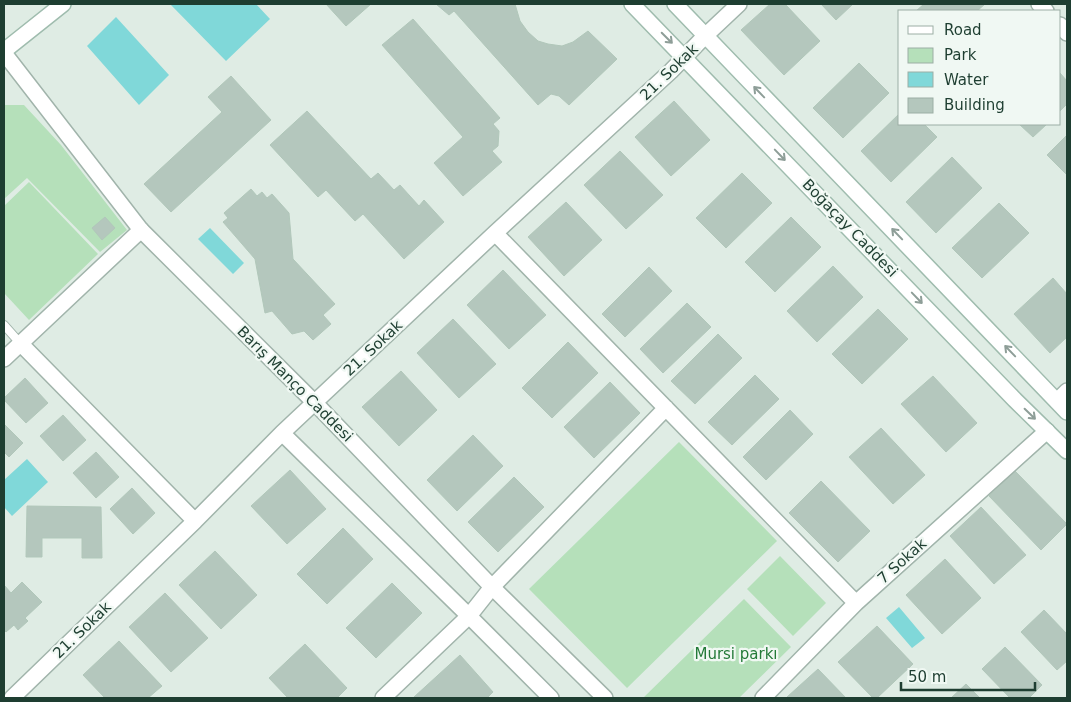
<svg xmlns="http://www.w3.org/2000/svg" width="1071" height="702" viewBox="0 0 1071 702" font-family="'DejaVu Sans',sans-serif">
	<rect width="100%" height="100%" fill="#dfece4"/>
	<path fill="#b5e0ba" d="M4,105H24L61,145L127,230L100,252L27,178L4,199Z
		M29,182L98,254L29,320L4,293V206Z
		M679,442L777,541L627,688L529,589Z
		M780,556L826,603L793,636L747,589Z
		M744,599L791,647L739,698H643Z"/>
	<path fill="#80d8d9" d="M170,4H256L270,19L226,61Z
		M116,17L169,75L139,105L87,46Z
		M210,228L244,263L233,274L198,239Z
		M27,459L48,482L12,516L4,507V480Z
		M899,607L925,638L912,648L886,618Z"/>
	<path fill="#b4c7bd" stroke="#b1c7ba" d="M326,4H371L346,26Z
		M436,4H515L520,21L528,32L538,41L548,44L562,46L573,42L588,31L617,59L569,105L559,96L551,94L538,105L454,11L449,15Z
		M770,4H785L820,41L784,75L741,30Z
		M821,4H853L836,20Z
		M924,4H985L977,11H916Z
		M413,19L500,118L493,124L499,131L498,146L492,151L502,162L463,196L434,163L463,137L382,45Z
		M859,63L889,93L843,138L813,108Z
		M1060,73L1067,81V104L1060,111Z
		M231,76L271,120L171,212L144,184L222,112L208,97Z
		M674,101L710,140L671,176L635,137Z
		M307,111L371,179L378,173L394,190L400,185L419,206L424,200L444,222L404,259L363,214L355,221L326,190L318,197L270,145Z
		M900,113V124H924L937,137L891,182L861,151Z
		M1019,124H1047L1033,137Z
		M1067,135V175L1047,155Z
		M620,151L663,195L626,229L584,185Z
		M952,157L982,188L936,233L906,202Z
		M742,173L772,203L726,248L696,218Z
		M251,189L257,196L262,192L267,198L272,194L289,213L293,259L335,304L323,315L331,324L313,340L304,331L292,334L272,311L265,313L255,259L223,222L228,218L224,213Z
		M566,202L602,240L564,276L528,237Z
		M999,203L1029,233L982,278L952,248Z
		M105,217L115,228L102,240L92,228Z
		M791,217L821,247L775,292L745,262Z
		M833,266L863,297L817,342L787,311Z
		M649,267L672,291L625,337L602,314Z
		M503,270L546,315L509,349L467,305Z
		M1053,278L1067,294V337L1050,353L1014,314Z
		M687,303L711,327L663,373L640,349Z
		M878,309L908,339L862,384L832,354Z
		M453,319L496,364L459,398L417,353Z
		M718,334L742,358L695,404L671,381Z
		M568,342L598,373L552,418L522,388Z
		M401,371L437,410L399,446L362,407Z
		M755,375L779,399L732,445L708,422Z
		M933,376L977,423L946,452L901,404Z
		M25,378L48,403L26,423L4,400V398Z
		M610,382L640,413L594,458L564,427Z
		M790,410L813,434L766,480L743,457Z
		M63,415L86,440L63,461L40,436Z
		M4,424L23,443L9,457L4,452Z
		M881,428L925,475L893,504L849,457Z
		M473,435L503,466L457,511L427,480Z
		M96,452L119,477L96,498L73,473Z
		M290,470L326,509L287,544L251,506Z
		M1015,471L1067,524L1041,550L989,496Z
		M514,477L544,507L498,552L468,522Z
		M821,481L870,531L838,562L789,513Z
		M132,488L155,513L133,534L110,509Z
		M27,506L101,507L102,558H82V538H42V557H26Z
		M981,507L1026,555L994,584L950,536Z
		M343,528L373,559L327,604L297,574Z
		M215,551L257,595L221,629L179,585Z
		M945,559L981,598L942,634L906,595Z
		M22,582L42,602L25,618L28,621L18,630L14,625L6,632L4,630V585L11,593Z
		M392,583L422,613L376,658L346,628Z
		M165,593L208,638L171,672L129,627Z
		M1044,610L1067,634V661L1057,670L1021,632Z
		M877,626L913,664L877,698H873L838,662Z
		M119,641L162,686L148,698H105L83,675Z
		M305,644L347,688L337,698H288L269,678Z
		M1005,647L1042,685L1029,698H1010L982,669Z
		M460,655L493,692L487,698H416L414,697Z
		M818,669L846,698H788L787,697Z
		M966,684L980,698H951Z"/>
	<g fill="none" stroke-linecap="round" stroke-linejoin="round">
		<g stroke="#a1b4ab" stroke-width="10">
			<path id="service" d="M4,325L20,343"/>
		</g>
		<g stroke="#a1b4ab" stroke-width="18">
			<path id="minor" d="M1039,4L1046,11
				M1060,25L1067,33
				M495,233L856,603
				M20,343L195,521
				M4,359L141,230
				M1057,401L1067,391
				M282,433L469,616L551,698
				M12,698L195,521L282,433L495,233L671,71L705,36L739,4
				M383,698L469,616L492,587L666,408
				M763,698L856,603L1047,431"/>
		</g>
		<g stroke="#a1b4ab" stroke-width="18">
			<path id="tertiary" d="M4,53L141,230L315,403L492,587L605,698"/>
		</g>
		<g stroke="#9fbcae" stroke-width="18">
			<path id="secondary" d="M632,4L1015,400L1067,451
				M675,4L1067,412
				M4,51L63,4"/>
		</g>
		<use href="#service" stroke="#fff" stroke-width="8"/>
		<use href="#minor" stroke="#fff" stroke-width="15"/>
		<use href="#tertiary" stroke="#fff" stroke-width="15"/>
		<use href="#secondary" stroke="#fff" stroke-width="15"/>
	</g>
	<defs><path id="oneway-shaft" d="M-6 0H5M1.5-3L5.5 0L1.5 3" fill="none" stroke-width="1.6" stroke-linecap="round" stroke-linejoin="round" transform="scale(1.25)"/></defs>
	<g stroke="#8e9e98">
		<use href="#oneway-shaft" transform="translate(667 38) rotate(45)"/>
		<use href="#oneway-shaft" transform="translate(759 92) rotate(-134)"/>
		<use href="#oneway-shaft" transform="translate(780 155) rotate(46)"/>
		<use href="#oneway-shaft" transform="translate(897 234) rotate(-134)"/>
		<use href="#oneway-shaft" transform="translate(917 298) rotate(46)"/>
		<use href="#oneway-shaft" transform="translate(1010 351) rotate(-134)"/>
		<use href="#oneway-shaft" transform="translate(1030 414) rotate(44)"/>
	</g>
	<g text-anchor="middle" stroke-width="4.5" stroke-linejoin="round" paint-order="stroke">
		<g font-size="15" fill="#1e3e31" stroke="#f0f8f3">
			<text transform="translate(669 72) rotate(-44)" y="5">21. Sokak</text>
			<text transform="translate(850 228) rotate(46)" y="5">Boğaçay Caddesi</text>
			<text transform="translate(373 348) rotate(-43)" y="5">21. Sokak</text>
			<text transform="translate(295 384) rotate(45)" y="5">Barış Manço Caddesi</text>
			<text transform="translate(902 561) rotate(-42)" y="5">7 Sokak</text>
			<text transform="translate(82 630) rotate(-44)" y="5">21. Sokak</text>
		</g>
		<g font-size="15" fill="#237a38" stroke="#f0f8f3">
			<text x="736" y="659">Mursi parkı</text>
		</g>
	</g>
	<rect width="1071" height="702" fill="none" stroke="#1e3e31" stroke-width="10"/>
	<rect x="898" y="10" width="162" height="115" fill="#f0f8f3" stroke="#9caea5"/>
	<rect x="908" y="26" width="25" height="8" fill="#ffffff" stroke="#9caea5"/>
	<text x="944" y="35" font-size="15" fill="#1e3e31">Road</text>
	<rect x="908" y="48" width="25" height="15" fill="#b5e0ba" stroke="#9caea5"/>
	<text x="944" y="60" font-size="15" fill="#1e3e31">Park</text>
	<rect x="908" y="72" width="25" height="15" fill="#80d8d9" stroke="#9caea5"/>
	<text x="944" y="85" font-size="15" fill="#1e3e31">Water</text>
	<rect x="908" y="98" width="25" height="15" fill="#b4c7bd" stroke="#9caea5"/>
	<text x="944" y="110" font-size="15" fill="#1e3e31">Building</text>
	<path d="M901 682v8h134v-8" fill="none" stroke="#1e3e31" stroke-width="2.5"/>
	<text x="908" y="682" font-size="15" fill="#1e3e31" stroke="#f0f8f3" stroke-width="4" paint-order="stroke">50 m</text>
</svg>
